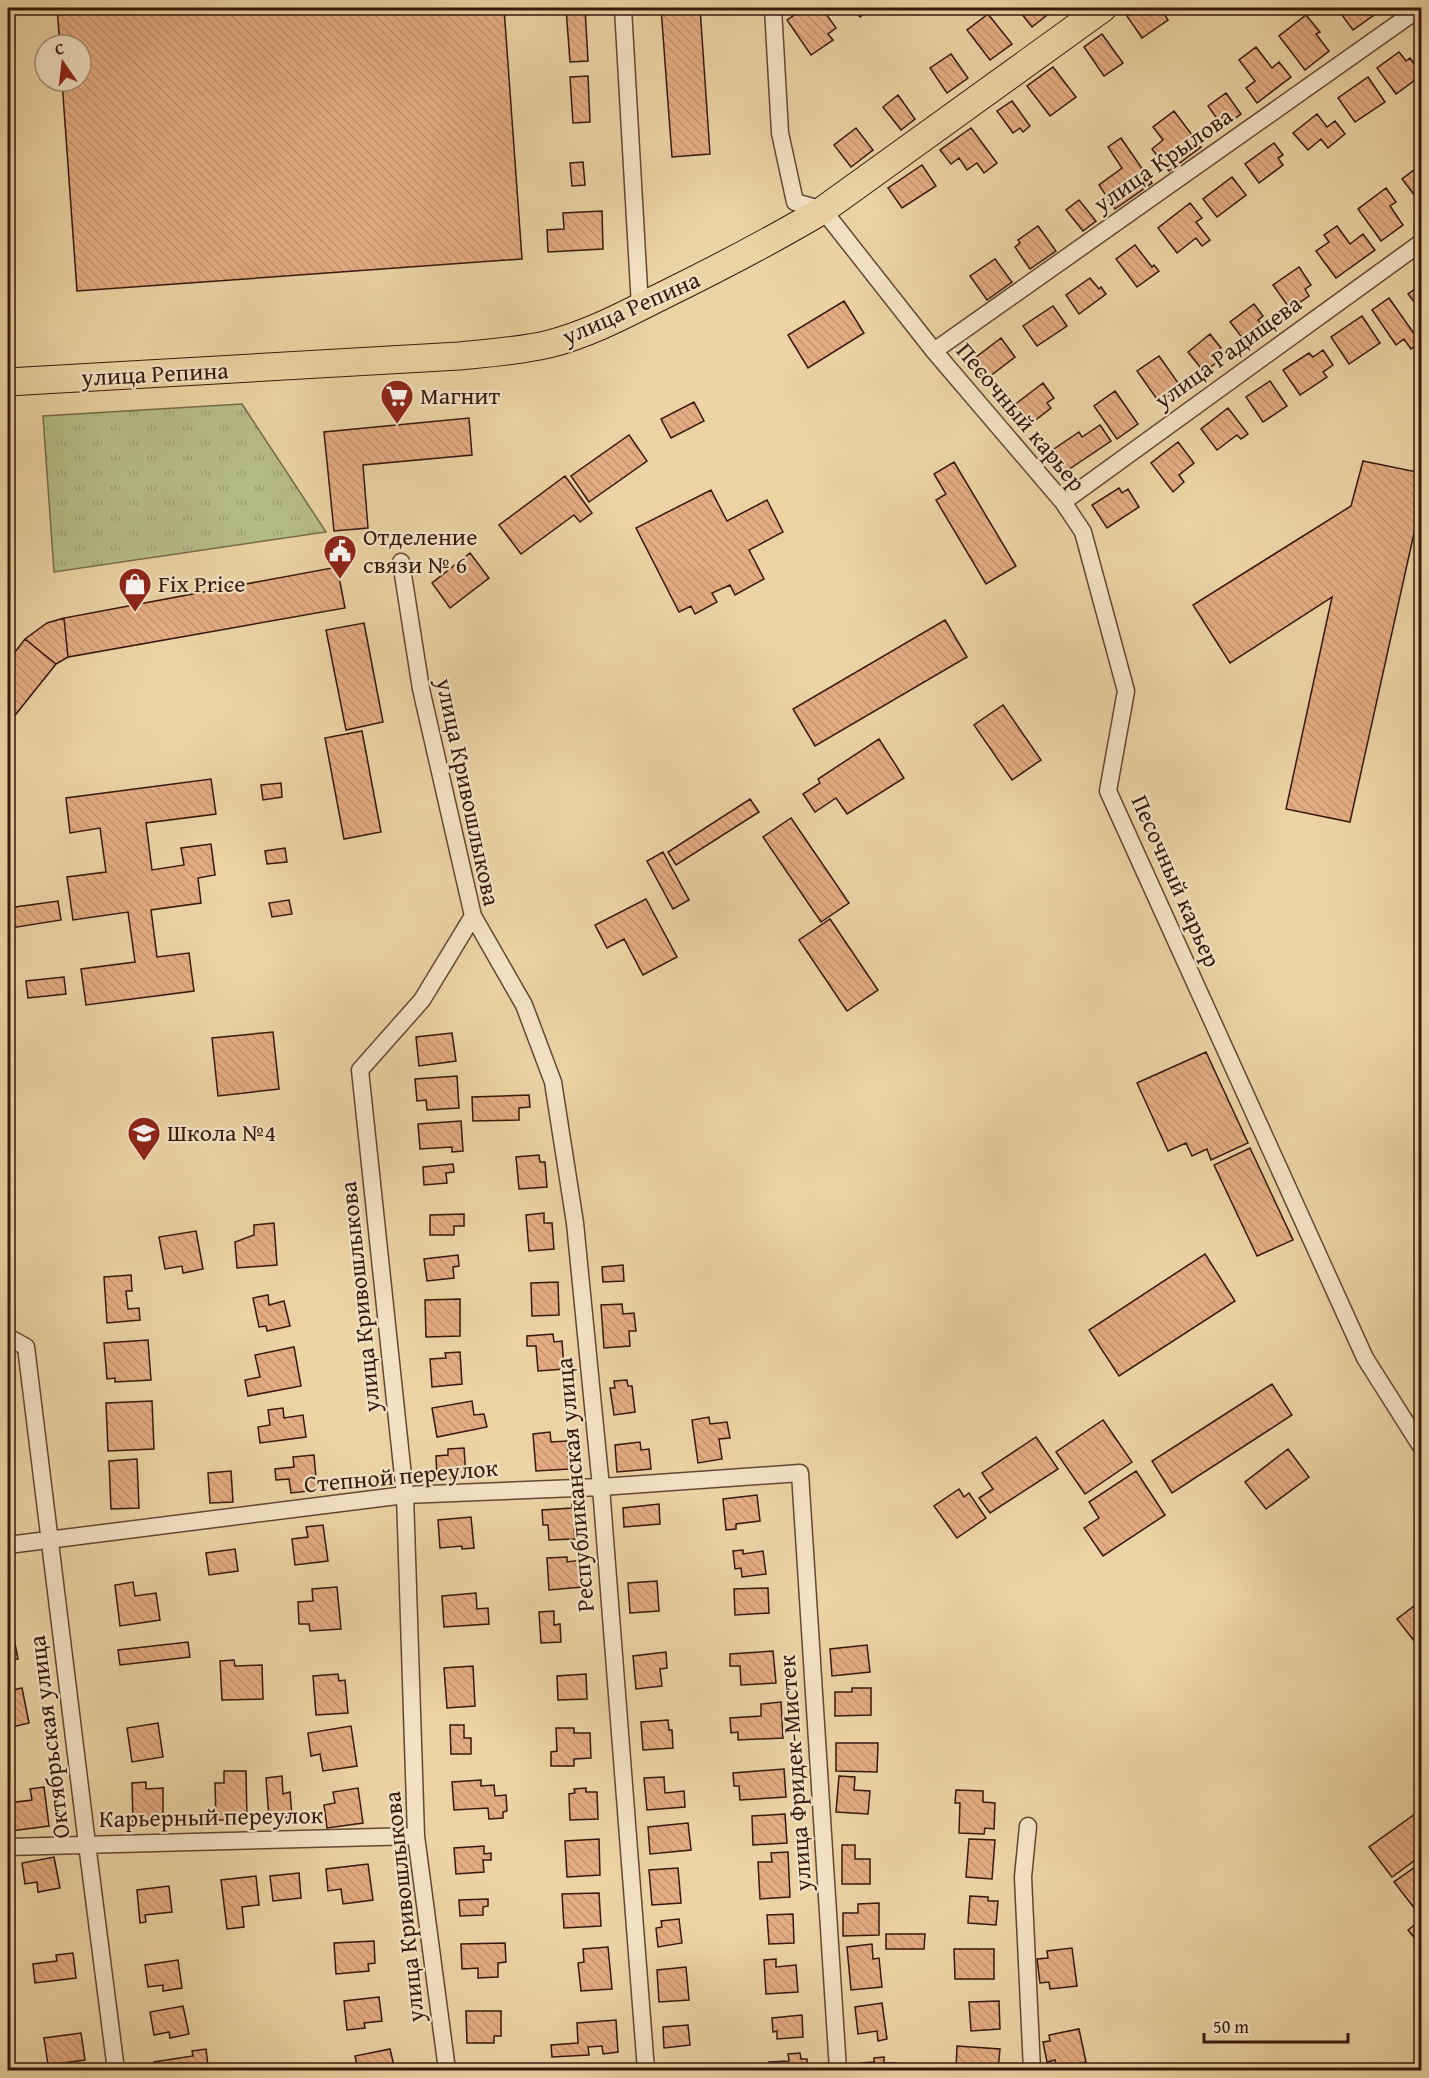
<svg xmlns="http://www.w3.org/2000/svg" width="1429" height="2078" viewBox="0 0 1429 2078" font-family="'Gentium Book Plus',serif">
	<defs>
		<pattern id="park-tufts" width="24" height="20" patternUnits="userSpaceOnUse" patternTransform="scale(1.5)"><rect width="24" height="20" fill="#b5bd88"/><path d="M3 7l-1-3M5 7V3M7 7l1-3M15 17l-1-3M17 17v-4M19 17l1-3" fill="none" stroke="#9ca274"/></pattern>
		<pattern id="building-back-hatch" width="6" height="6" patternUnits="userSpaceOnUse" patternTransform="scale(1.5)"><rect width="6" height="6" fill="#e4ac82"/><path d="M-1 5l2 2M0 0l6 6M5-1l2 2" fill="none" stroke="#c4936f"/></pattern>
	</defs>
	<rect width="100%" height="100%" fill="#ebd3a4"/>
	<filter id="stains"><feTurbulence type="fractalNoise" baseFrequency=".00333" numOctaves="4"/><feColorMatrix values="0 0 0 0 .2 0 0 0 0 .09 0 0 0 0 .02 0 0 0 .5 -.17"/></filter>
	<radialGradient id="worn" r=".72"><stop offset=".6" stop-color="#630" stop-opacity="0"/><stop offset="1" stop-color="#630" stop-opacity=".3"/></radialGradient>
	<path fill="url(#park-tufts)" stroke="#766a4a" stroke-width="1.5" d="M242,404L326,532L54,572L43,416Z"/>
	<path fill="url(#building-back-hatch)" stroke="#37180b" stroke-width="1.5" d="M57,8H504L522,259L77,291L62,81H81V45H60Z
		M566,8H585L588,61L570,62Z
		M661,8H700L710,154L672,157Z
		M805,8H822L836,28L828,34L833,40L811,55L787,20Z
		M853,8H872L860,17Z
		M1017,8H1056L1032,27Z
		M1140,8H1160L1168,20L1142,38L1127,16Z
		M1352,8H1368L1374,15L1353,30L1342,15Z
		M988,14L1012,44L990,60L967,30Z
		M1306,15L1320,32L1316,34L1329,51L1305,70L1279,36Z
		M1102,34L1123,63L1104,76L1084,47Z
		M1256,47L1272,68L1279,62L1291,77L1257,103L1246,88L1255,81L1239,60Z
		M1399,52L1406,61L1410,58L1422,75L1396,94L1377,68Z
		M951,54L968,78L947,93L930,68Z
		M1053,67L1076,97L1050,116L1027,86Z
		M588,76L590,122L573,123L570,77Z
		M1368,77L1385,102L1355,122L1338,98Z
		M1226,93L1241,114L1223,127L1208,106Z
		M898,95L915,119L901,130L883,107Z
		M1012,101L1030,126L1023,132L1020,128L1013,133L997,111Z
		M1174,111L1201,147L1169,171L1152,149L1163,140L1153,127Z
		M1317,114L1327,127L1335,121L1345,134L1328,148L1321,139L1308,150L1293,133Z
		M856,128L873,150L851,167L834,145Z
		M971,128L997,163L984,173L977,163L967,170L959,158L951,164L940,150Z
		M1121,138L1152,183L1115,209L1099,185L1122,168L1108,147Z
		M1274,143L1283,155L1278,158L1283,165L1259,183L1245,164Z
		M583,162L585,185L572,186L570,163Z
		M1422,164V205L1402,179Z
		M922,165L936,186L902,208L888,188Z
		M1232,177L1246,195L1217,217L1203,199Z
		M1386,188L1396,202L1390,206L1403,225L1381,241L1358,209Z
		M1079,200L1096,221L1083,231L1066,210Z
		M1190,203L1202,218L1196,222L1210,240L1202,246L1196,238L1177,253L1158,228Z
		M602,211L603,249L548,252L547,230L564,229L563,213Z
		M1038,226L1056,251L1030,269L1015,247L1020,243L1018,240Z
		M1337,226L1350,244L1363,234L1375,250L1336,278L1316,251L1329,242L1324,235Z
		M1135,245L1152,267L1154,265L1159,271L1137,287L1116,259Z
		M995,259L1012,282L987,300L970,276Z
		M1299,267L1311,285L1305,289L1309,296L1290,309L1273,285Z
		M1090,278L1099,289L1101,287L1106,294L1079,314L1066,295Z
		M1422,284V312L1408,294Z
		M1389,298L1420,342L1411,349L1404,339L1396,345L1372,310Z
		M844,301L864,333L808,368L788,335Z
		M1254,304L1263,316L1258,320L1266,329L1247,344L1230,322Z
		M1053,306L1067,326L1037,346L1023,326Z
		M1362,316L1380,343L1349,364L1331,337Z
		M1210,334L1221,348L1215,353L1220,360L1204,372L1188,352Z
		M1001,338L1015,357L985,380L971,361Z
		M1323,350L1333,365L1323,372L1327,377L1300,395L1283,370L1309,353L1313,357Z
		M1159,356L1181,387L1159,402L1137,371Z
		M1270,381L1287,406L1263,422L1246,397Z
		M1043,383L1054,398L1047,403L1051,408L1024,429L1009,409Z
		M1115,391L1138,424L1117,439L1094,406Z
		M694,402L704,421L671,438L661,419Z
		M1228,408L1248,434L1241,439L1237,435L1217,450L1201,429Z
		M469,418L472,455L363,465L368,528L334,531L324,432Z
		M1100,425L1111,441L1062,474L1048,453L1079,432L1082,437Z
		M629,435L647,461L589,502L571,476Z
		M1178,442L1194,463L1179,475L1184,482L1173,492L1151,463Z
		M1363,461L1422,473V497L1350,822L1286,809L1332,597L1230,663L1193,605L1351,506Z
		M954,462L1016,566L986,584L936,500L946,494L934,474Z
		M565,476L592,513L580,522L574,515L521,554L499,525Z
		M1119,488L1122,493L1128,489L1139,507L1107,528L1092,505Z
		M711,490L727,521L767,500L783,532L749,550L764,579L735,595L730,585L712,593L717,602L695,614L691,606L679,612L636,528Z
		M470,553L489,578L450,608L432,583Z
		M337,567L345,608L68,657L64,618Z
		M64,618L68,657L56,664L25,639L47,623Z
		M945,620L967,657L815,746L793,709Z
		M364,623L383,722L346,730L326,630Z
		M25,639L56,664L8,724V661Z
		M1003,705L1041,760L1012,780L974,725Z
		M362,731L381,832L344,839L325,738Z
		M879,739L904,778L847,814L836,798L815,812L803,794L820,783L818,779Z
		M211,779L216,814L146,823L152,870L184,865L181,848L211,844L215,875L198,878L201,903L151,910L157,957L189,953L194,991L86,1005L81,969L135,962L128,912L73,920L67,877L106,872L100,828L70,833L66,798Z
		M281,783L282,797L263,800L261,785Z
		M750,799L759,812L676,865L668,852Z
		M791,818L849,903L821,922L763,837Z
		M285,848L287,862L267,864L265,851Z
		M663,852L689,900L673,909L647,861Z
		M646,899L677,957L643,975L624,939L607,948L595,925Z
		M289,900L292,914L272,917L269,903Z
		M58,901L61,920L11,928L8,908Z
		M830,919L878,990L847,1011L799,940Z
		M64,977L66,994L28,998L26,981Z
		M273,1032L279,1089L218,1096L212,1038Z
		M452,1033L456,1061L419,1066L416,1037Z
		M1206,1052L1248,1143L1211,1160L1207,1149L1192,1156L1186,1143L1168,1151L1137,1083Z
		M457,1076L459,1108L427,1110L426,1100L417,1101L415,1079Z
		M529,1095L530,1107L519,1108V1120L473,1121L472,1097Z
		M461,1121L463,1151L452,1152V1147L420,1149L418,1124Z
		M1250,1148L1293,1240L1257,1256L1214,1165Z
		M539,1155L540,1162H545L547,1187L519,1189L516,1157Z
		M453,1164L454,1172L446,1173L447,1183L424,1185L423,1167Z
		M544,1213V1223H552L554,1249L529,1251L526,1215Z
		M464,1214V1226H454V1235H430V1215Z
		M274,1223L277,1265L237,1268L235,1242L254,1235V1225Z
		M196,1231L203,1269L183,1273L182,1266L165,1269L159,1237Z
		M1205,1254L1235,1301L1119,1376L1089,1330Z
		M458,1255L459,1266L453,1267L454,1278L427,1281L424,1259Z
		M623,1265L624,1281L603,1282L602,1267Z
		M131,1275L132,1291H126L128,1309L139,1308L140,1320L107,1323L104,1277Z
		M558,1282L559,1315L532,1316L531,1283Z
		M268,1295L269,1305L284,1301L290,1326L267,1331L266,1326L259,1327L253,1298Z
		M460,1299V1336L426,1337L425,1300Z
		M622,1304L623,1314L634,1313L636,1331H629L630,1346L604,1348L601,1305Z
		M553,1334L554,1342L562,1341L564,1369L538,1371L536,1346H527V1336Z
		M148,1340L151,1380L115,1382V1378L107,1379L104,1343Z
		M294,1347L301,1386L248,1396L245,1380L260,1377L255,1355Z
		M460,1352L462,1384L432,1387L430,1359L446,1358L445,1353Z
		M627,1380L628,1386H632L635,1412L614,1415L610,1388H615L614,1381Z
		M1272,1384L1292,1415L1172,1493L1152,1461Z
		M152,1401L154,1449L108,1451L106,1403Z
		M472,1401L474,1415L484,1414L487,1427L437,1437L432,1408Z
		M283,1408L284,1418L303,1415L306,1437L260,1443L258,1427L270,1425L268,1410Z
		M709,1417L710,1424L727,1422L730,1438L719,1439L722,1459L698,1463L692,1420Z
		M1103,1420L1132,1462L1085,1494L1056,1452Z
		M550,1432L551,1442L567,1441L569,1469L536,1471L533,1434Z
		M1036,1437L1058,1469L990,1513L979,1498L993,1489L982,1473Z
		M640,1442L641,1450L649,1449L651,1469L617,1472L615,1445Z
		M464,1448L466,1477L437,1479L436,1456L448,1455V1449Z
		M1288,1449L1309,1477L1266,1509L1245,1482Z
		M314,1455L317,1490L291,1493L289,1479L276,1480L275,1469L294,1467L293,1457Z
		M137,1459L139,1508L111,1509L109,1461Z
		M231,1471L233,1502L210,1503L208,1473Z
		M1136,1471L1165,1515L1103,1556L1084,1528L1099,1518L1089,1502Z
		M959,1489L964,1497L969,1493L986,1518L957,1538L934,1506Z
		M757,1495L760,1521L736,1524V1529L726,1530L723,1499Z
		M572,1502H580L582,1530H574L575,1539L549,1540L548,1525H543L542,1510L572,1508Z
		M659,1504L660,1524L624,1527L623,1508Z
		M471,1517L474,1548L462,1549V1546L440,1548L438,1520Z
		M323,1525L328,1561L295,1565L292,1539L308,1537L306,1527Z
		M235,1549L238,1571L209,1575L206,1553Z
		M743,1550V1554L763,1551L766,1574L742,1577L741,1568L735,1569L733,1551Z
		M567,1557V1562L581,1560L582,1587L549,1590L547,1558Z
		M657,1581L659,1611L630,1613L628,1583Z
		M133,1582L135,1596L156,1593L160,1620L120,1626L115,1585Z
		M337,1587L341,1629L310,1631L309,1624H299L298,1602L313,1601L312,1589Z
		M768,1588L769,1613L735,1615L734,1589Z
		M476,1593L477,1609L488,1608L489,1624L444,1627L442,1596Z
		M1422,1600V1651L1397,1619Z
		M554,1611V1625L560,1624L561,1642L541,1643L539,1612Z
		M12,1628L18,1659L8,1661V1629Z
		M188,1642L190,1657L120,1665L118,1650Z
		M867,1645L870,1672L832,1676L830,1649Z
		M773,1651L776,1683L741,1685L740,1666H730V1654Z
		M666,1652L667,1668L660,1669L662,1686L636,1689L633,1656Z
		M234,1660L235,1666L262,1665L263,1699L222,1700L220,1661Z
		M473,1666L475,1706L447,1708L444,1668Z
		M338,1674L339,1681L345,1680L348,1713L316,1715L313,1676Z
		M586,1674L587,1699L558,1700L557,1676Z
		M22,1688L29,1723L8,1728V1691Z
		M852,1688H871V1715L835,1716V1692H852Z
		M781,1702L783,1738L738,1740V1732L731,1733L730,1718L761,1716V1704Z
		M668,1720L669,1730H672L673,1748L643,1750L641,1722Z
		M158,1723L163,1757L132,1762L127,1728Z
		M450,1725H464V1738H471V1754H451Z
		M351,1726L357,1766L323,1771L320,1754L311,1756L308,1733Z
		M556,1728H574V1733H590L591,1758L574,1759V1766H551V1752L557,1751Z
		M836,1743H878L877,1772L836,1771Z
		M784,1769L786,1797L740,1800L739,1786H734L733,1773Z
		M224,1771H246L247,1820H216L215,1783H224Z
		M282,1776L283,1794L290,1792L292,1817L269,1819L266,1778Z
		M839,1776L855,1777L854,1790L870,1791L868,1814L836,1812Z
		M664,1777L665,1793L684,1791L685,1807L647,1810L644,1778Z
		M481,1780V1786L494,1785L495,1796L506,1795L507,1811L503,1812V1818L489,1819L488,1808L454,1810L452,1782Z
		M146,1782V1789L163,1788V1823H133L132,1783Z
		M44,1787L49,1826L11,1831L8,1803L32,1800L30,1789Z
		M358,1788L363,1823L327,1828L324,1805L335,1803L333,1792Z
		M586,1788V1792H597L598,1819L570,1820L569,1794L575,1793L574,1789Z
		M956,1790L983,1791V1802L995,1803L994,1829L985,1828L984,1834L959,1833L960,1803H955Z
		M1422,1809V1855L1392,1877L1369,1847Z
		M785,1814L787,1843L753,1845L752,1816Z
		M688,1823L691,1850L650,1854L648,1827Z
		M599,1839L600,1875L567,1877L565,1841Z
		M969,1839L995,1840L992,1879L966,1877Z
		M842,1845H855V1859H870V1884H842Z
		M484,1846V1854L491,1853V1860H483L484,1872L456,1874L454,1848Z
		M788,1852L790,1897L760,1899L758,1862H772L771,1853Z
		M54,1857L60,1888L38,1892L37,1882L25,1884L22,1863Z
		M1422,1862V1918L1394,1882Z
		M368,1864L373,1900L343,1904L341,1889L328,1891L326,1869Z
		M678,1868L681,1903L652,1905L649,1870Z
		M299,1873L301,1898L273,1901L270,1876Z
		M256,1876L259,1905L242,1907L244,1927L227,1929L221,1880Z
		M169,1886L172,1912L145,1915L146,1922L140,1923L137,1890Z
		M599,1893L601,1926L564,1928L562,1894Z
		M970,1896L988,1897V1901H998L996,1925L968,1923Z
		M488,1899V1906L483,1907V1915L460,1916L459,1900Z
		M879,1903V1935L843,1936V1913H858V1904Z
		M793,1914L794,1943L769,1944L767,1915Z
		M679,1919L682,1943L658,1947L656,1928L662,1927L661,1921Z
		M1422,1919V1947L1408,1930Z
		M886,1934H925L924,1949H886Z
		M374,1941L375,1963L368,1964L369,1971L336,1974L334,1943Z
		M505,1943L506,1962L498,1963V1977L478,1978V1968L462,1969L461,1944Z
		M872,1944L873,1959L879,1958L882,1987L851,1990L847,1947Z
		M608,1947L612,1989L581,1991L578,1963L584,1962L583,1949Z
		M1072,1948L1077,1986L1050,1989L1049,1982L1040,1983L1037,1959L1048,1958L1047,1951Z
		M954,1949H994V1979H955Z
		M73,1953L76,1978L35,1983L33,1964L57,1961L56,1955Z
		M776,1959V1967L796,1965L798,1992L766,1994L764,1960Z
		M178,1960L182,1988L163,1991V1985L148,1987L145,1965Z
		M686,1967L689,2000L659,2002L657,1970Z
		M379,1997L382,2021L364,2023L365,2028L347,2030L344,2001Z
		M999,2001L1000,2029L971,2031L969,2002Z
		M882,2003L887,2039L878,2041L877,2031L858,2034L855,2007Z
		M183,2006L189,2034L170,2038L169,2032L154,2035L150,2012Z
		M466,2011H501V2036H494V2043H467Z
		M802,2015L803,2037L777,2039V2031L773,2032L772,2018Z
		M616,2020L618,2052L603,2054L602,2046L588,2047L589,2055L552,2057L551,2045L578,2043L577,2023Z
		M688,2025L690,2045L664,2048L663,2027Z
		M1079,2029L1086,2062L1057,2068L1055,2060L1047,2062L1043,2042L1050,2041L1049,2035Z
		M81,2033L85,2060L48,2065L44,2038Z
		M957,2046L1000,2049L998,2070H956Z
		M206,2049L208,2066L180,2070H155L154,2062L193,2056L192,2051Z
		M390,2049L395,2070H358L355,2056Z
		M800,2053L801,2059H807V2070H770L769,2062L789,2061L788,2054Z
		M884,2057V2063H896V2070H862L861,2063L874,2062V2058Z"/>
	<g fill="none" stroke-linecap="round" stroke-linejoin="round">
		<g stroke="#644731" stroke-width="19">
			<path id="street" d="M623,8L640,307
				M773,8L780,133L795,202L823,210L934,351L1063,502L1083,532L1126,691L1108,791L1365,1358L1422,1448
				M934,351L1420,8
				M1063,502L1422,242
				M401,562L421,689L473,916L422,1000L360,1070L405,1495L416,1836L447,2070
				M473,916L524,1005L553,1082L575,1223L601,1487L646,2070
				M8,1337L26,1347L87,1844L116,2070
				M8,1545L405,1495L601,1487L800,1473L838,2070
				M1028,1826L1023,1877L1032,2070
				M8,1847L416,1836"/>
		</g>
		<g stroke="#37180b" stroke-width="29">
			<path id="primary" d="M8,382L459,356C489,353 520,351 549,344C589,334 626,314 662,296C717,269 771,241 823,210L1103,8"/>
		</g>
		<use href="#street" stroke="#f2e2c4" stroke-width="16"/>
		<use href="#primary" stroke="#ebd3a4" stroke-width="27"/>
	</g>
	<defs>
		<g id="supermarket-pin" transform="scale(1.725)"><path d="M0 17L-7.5 6A9.5 9.5 0 1 1 7.5 6Z" fill="#8f2418" stroke="#f2e2c4"/><path d="M-6-5.5h2.5l.6 2H6L4.5 2H-2.5L-4.4-4H-6ZM-1.5 3.2a1.3 1.3 0 1 0 .1 0ZM3 3.2a1.3 1.3 0 1 0 .1 0Z" fill="#fff"/></g>
		<g id="civic-pin" transform="scale(1.725)"><path d="M0 17L-7.5 6A9.5 9.5 0 1 1 7.5 6Z" fill="#8f2418" stroke="#f2e2c4"/><path d="M-.6-6.5H3V-4.5H.6V-3L4-1V1h2V6H-6V1h2V-1L-.6-3ZM-1.2 2.5V6h2.4V2.5Z" fill="#fff"/></g>
		<g id="shop-pin" transform="scale(1.725)"><path d="M0 17L-7.5 6A9.5 9.5 0 1 1 7.5 6Z" fill="#8f2418" stroke="#f2e2c4"/><path d="M-5-2.5h2.3a2.7 3.5 0 0 1 5.4 0H5L5.5 6h-11ZM-1.5-2.5h3a1.5 2.3 0 0 0-3 0Z" fill="#fff"/></g>
		<g id="school-pin" transform="scale(1.725)"><path d="M0 17L-7.5 6A9.5 9.5 0 1 1 7.5 6Z" fill="#8f2418" stroke="#f2e2c4"/><path d="M0-5L7-2L0 1L-7-2ZM-4 1L0 2.5L4 1V4Q0 6-4 4Z" fill="#fff"/></g>
	</defs>
	<g fill-rule="evenodd">
		<use href="#supermarket-pin" x="397" y="396"/>
		<use href="#civic-pin" x="340" y="551"/>
		<use href="#shop-pin" x="135" y="584"/>
		<use href="#school-pin" x="144" y="1133"/>
	</g>
	<g text-anchor="middle" stroke-width="4.5" stroke-linejoin="round" paint-order="stroke">
		<g font-size="24" fill="#37180b" stroke="#f2e2c4">
			<text transform="translate(1163 160) rotate(-35)" y="8">улица Крылова</text>
			<text transform="translate(631 308) rotate(-24)" y="8">улица Репина</text>
			<text transform="translate(1228 352) rotate(-36)" y="8">улица Радищева</text>
			<text transform="translate(155 374) rotate(-3)" y="8">улица Репина</text>
			<text transform="translate(1021 417) rotate(50)" y="8">Песочный карьер</text>
			<text transform="translate(468 792) rotate(78)" y="8">улица Кривошлыкова</text>
			<text transform="translate(1176 881) rotate(66)" y="8">Песочный карьер</text>
			<text transform="translate(360 1297) rotate(-96)" y="8">улица Кривошлыкова</text>
			<text transform="translate(401 1476) rotate(-5)" y="8">Степной переулок</text>
			<text transform="translate(575 1485) rotate(-95)" y="8">Республиканская улица</text>
			<text transform="translate(49 1737) rotate(-97)" y="8">Октябрьская улица</text>
			<text transform="translate(795 1773) rotate(-94)" y="8">улица Фридек-Мистек</text>
			<text transform="translate(211 1817) rotate(-1)" y="8">Карьерный переулок</text>
			<text transform="translate(404 1907) rotate(-96)" y="8">улица Кривошлыкова</text>
		</g>
		<g font-size="24" fill="#37180b" stroke="#f2e2c4" text-anchor="start">
			<text x="420" y="404">Магнит</text>
			<text x="363" y="545">Отделение<tspan x="363" dy="28">связи № 6</tspan></text>
			<text x="158" y="592">Fix Price</text>
			<text x="167" y="1141">Школа №4</text>
		</g>
	</g>
	<rect width="1429" height="2078" fill="none" stroke="#ebd3a4" stroke-width="30"/>
	<rect x="9" y="9" width="1411" height="2060" fill="none" stroke="#37180b" stroke-width="3"/>
	<rect x="15" y="15" width="1399" height="2048" fill="none" stroke="#37180b" stroke-width="1.5"/>
	<g transform="translate(63 63) rotate(346)"><circle r="28" fill="#f2e2c4" stroke="#a7917a" stroke-width="1.5"/>
	<path d="M0-4.5L10 22L0 15L-10 22Z" fill="#8f2418"/>
	<text y="-9" font-size="16" font-weight="bold" text-anchor="middle" fill="#37180b">С</text>
	</g>
	<path d="M1204 2033v9h144v-9" fill="none" stroke="#37180b" stroke-width="3"/>
	<text x="1213" y="2033" font-size="18" fill="#37180b" stroke="#f2e2c4" stroke-width="4.5" paint-order="stroke">50 m</text>
	<rect width="100%" height="100%" filter="url(#stains)"/>
	<rect width="100%" height="100%" fill="url(#worn)"/>
</svg>
